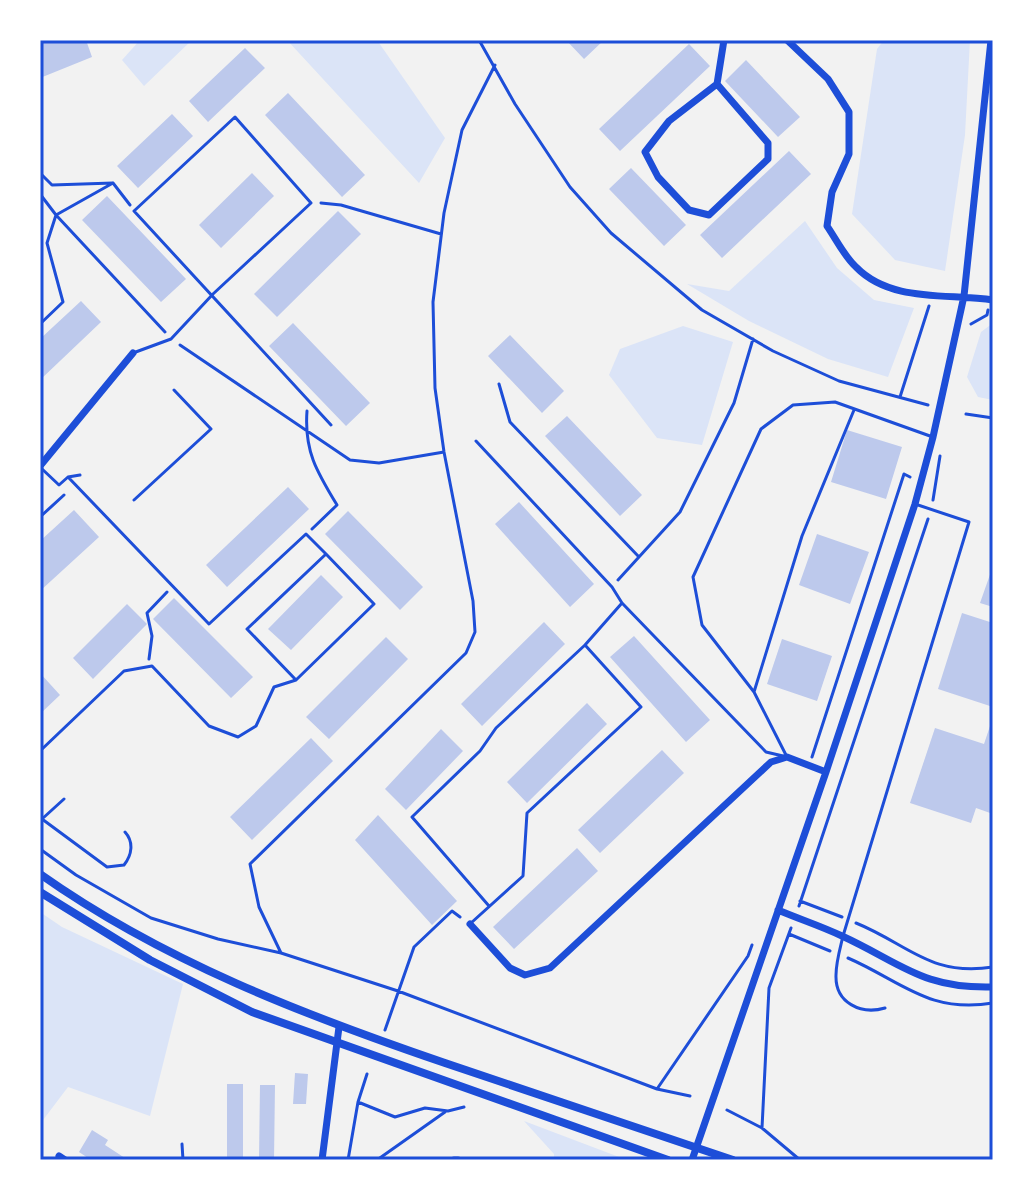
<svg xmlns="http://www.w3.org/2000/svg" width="1033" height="1200" viewBox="0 0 1033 1200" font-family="Lora,serif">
	<rect width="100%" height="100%" fill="#f2f2f2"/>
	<path fill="#dbe4f7" d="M140,40H192L144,86L122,60Z
		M287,40H377L445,138L419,183Z
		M884,40H970L965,135L945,271L895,260L852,214L877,49Z
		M805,221L837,268L874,300L914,308L888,377L828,359L749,321L687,284L729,291Z
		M993,323V400L978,397L967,377L981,332Z
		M683,326L733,342L702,445L657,438L609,375L620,349Z
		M40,912L62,927L183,984L150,1116L68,1087L40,1124Z
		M524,1121L627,1160H554V1154Z"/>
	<path fill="#bdc9ec" d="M40,40H86L92,57L40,78Z
		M566,40H604L584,59Z
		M689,44L710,66L620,151L599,129Z
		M245,48L265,68L208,122L189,101Z
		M746,60L800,117L778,137L725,81Z
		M288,93L365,175L342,197L265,115Z
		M172,114L193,136L138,188L117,166Z
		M789,151L811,174L722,258L700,235Z
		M631,168L686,225L664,246L609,189Z
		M252,173L274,196L221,248L199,225Z
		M107,196L186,279L161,302L82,220Z
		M338,211L361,234L277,317L254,294Z
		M81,301L101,322L40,380V339Z
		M293,323L370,403L346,426L269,346Z
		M510,335L564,391L542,413L488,356Z
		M567,416L642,495L620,516L545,436Z
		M847,430L902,447L886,499L831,482Z
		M288,487L309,509L227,587L206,565Z
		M519,502L594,584L570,607L495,524Z
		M74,510L99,537L40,591V541Z
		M348,511L423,587L400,610L325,534Z
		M817,534L869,552L850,604L799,585Z
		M993,566V607L980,603Z
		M321,575L343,597L291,650L268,629Z
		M174,598L253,677L231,698L153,619Z
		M127,604L147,624L93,679L73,658Z
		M962,613L993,623V707L938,689Z
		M544,622L565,644L482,726L461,704Z
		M634,636L710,720L686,742L610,657Z
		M386,637L408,659L329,739L306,717Z
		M782,639L832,656L817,701L767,684Z
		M40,673L60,695L40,714Z
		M587,703L607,724L527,803L507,782Z
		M993,717V814L976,808L971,823L910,803L935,728L984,744Z
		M441,729L463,751L406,810L385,789Z
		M311,738L333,761L252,840L230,817Z
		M662,750L684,773L600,853L578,830Z
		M378,815L457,901L432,925L355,840Z
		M577,848L598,871L514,949L493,927Z
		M295,1073L308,1074L306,1104H293Z
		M227,1084H243V1160H227Z
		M260,1085H275L274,1160H259Z
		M92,1130L108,1140L105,1145L128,1160H91L79,1152Z"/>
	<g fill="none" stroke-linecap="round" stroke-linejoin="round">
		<path stroke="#1d4ed8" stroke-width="3" d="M479,40L515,104L570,187L611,233L702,310L773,351L839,381L928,405
			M40,173L52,185L113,183L130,205
			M40,194L56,215L165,332
			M321,203L341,205L441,234
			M40,324L63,302L47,243L56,215L113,183
			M971,324L987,315L988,310
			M180,345L350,460L379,463L444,452
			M499,384L510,422L639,557
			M900,397L929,306
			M307,411C304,451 317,472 337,505L312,529
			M966,414L993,418
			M933,500L940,456
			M40,517L64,495
			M618,580L680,512L734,403L753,339
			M149,659L152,636L147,613L167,592
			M812,757L904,474L910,477
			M40,849L76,875L151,918L218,939L281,953L398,991L657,1089L690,1096
			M800,901L842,917
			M799,906L928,519
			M856,923C908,944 930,977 993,967
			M789,934L830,951
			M281,953L259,907L250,864L466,653L475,632L473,601L444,452L435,388L433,302L444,213L462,130L495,65
			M848,958C901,981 929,1014 993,1003
			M385,1030L414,947L452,911L460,917
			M657,1089L748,956L752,945
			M358,1102L395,1117L425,1108L448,1111L464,1107
			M727,1110L762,1128L800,1160
			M762,1128L769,988L791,928
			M182,1144L183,1160
			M348,1160L358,1102L367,1074
			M377,1160L445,1112"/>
		<path stroke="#1d4ed8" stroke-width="3" d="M133,353L171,339L213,294L311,203L235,117L134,211L331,425
			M476,441L612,587L622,603L766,752L783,756
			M41,468L59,485L68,477L209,624L306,534L326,554
			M68,477L80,475
			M134,500L211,429L174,390
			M754,692L802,536L854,410
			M40,751L124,671L152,666L209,726L238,737L256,726L274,687L296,680L374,604L326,554L247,629L296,680
			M787,757L754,692L702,625L693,577L761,429L793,405L835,402L930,436
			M40,817L42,819L64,799
			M42,819L107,867L124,865C132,855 134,842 125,832
			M489,906L412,817L480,751L496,728L585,645
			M471,923L523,876L527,813L641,707L585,645L622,603
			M885,1008C861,1015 835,1003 836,975C836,962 840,949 843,936L969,522L915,504"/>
		<path stroke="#1d4ed8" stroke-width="7" d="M787,40L828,79L849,112V154L832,192L827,226C836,239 844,256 856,267C891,303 948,293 993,300
			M717,84L768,143V159L709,215L689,210L658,177L645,152L669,121L717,84L724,40
			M40,466L133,353
			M778,910C799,919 821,926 842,936C901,963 922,989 993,987
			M470,924L510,968L525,975L550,968L771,762L787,757L826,772
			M59,1156L65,1160
			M322,1160L339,1027
			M454,1160H458
			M692,1160L826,772L915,504L933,437L964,296L991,40"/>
		<path stroke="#1d4ed8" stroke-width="8" d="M40,874C163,961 304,1015 445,1063C541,1096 637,1127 733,1160
			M40,892L150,960L252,1012L668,1160"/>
	</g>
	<rect width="1033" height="1200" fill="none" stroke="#ffffff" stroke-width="84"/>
	<rect x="42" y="42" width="949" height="1116" fill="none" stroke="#1d4ed8" stroke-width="3"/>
</svg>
